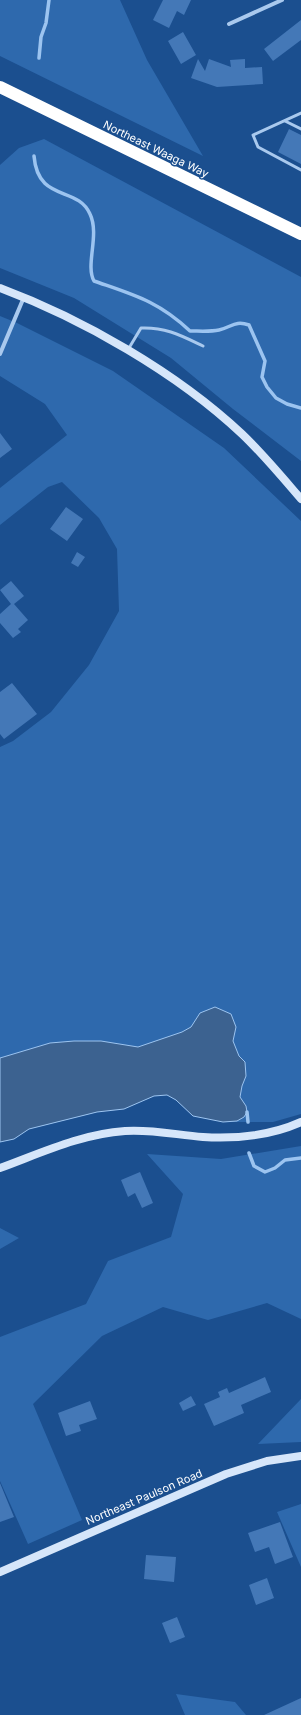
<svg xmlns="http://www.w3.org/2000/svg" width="301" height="1715" viewBox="0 0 301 1715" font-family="Inter,sans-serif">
	<rect width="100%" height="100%" fill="#1b4f8f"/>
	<path fill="#2e69ad" d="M0,0H120L147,60L203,156L0,56Z
		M44,139L301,277V461L233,409L171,358L74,298L0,268V165L19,148Z
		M0,316L17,323L113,371L224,448L301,521V1114L273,1122H223L193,1116L176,1100L167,1095L154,1096L124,1109L97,1112L29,1129L14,1139L0,1142V747L13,741L51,712L89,665L119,611L117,549L99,518L62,482L48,487L0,525V488L67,435L45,404L0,376Z
		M301,1146V1319L267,1303L208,1320L163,1307L102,1336L33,1404L82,1520L28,1544L0,1481V1337L86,1304L108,1261L171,1237L183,1194L147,1154L221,1159Z
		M0,1228L19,1238L0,1249Z
		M301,1399V1442L258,1444Z
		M301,1504V1567L277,1512Z
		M176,1694L235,1702L246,1715H185Z"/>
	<path fill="#3c6290" stroke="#9cc4f0" d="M215,1007L231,1014L236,1027L233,1041L239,1056L245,1062L246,1076L242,1086L240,1097L246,1106L247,1112L244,1117L237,1121L223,1122L193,1116L176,1100L167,1095L154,1096L124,1109L97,1112L29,1129L14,1139L0,1142V1058L50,1043L74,1041H101L138,1047L182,1032L191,1027L200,1013Z"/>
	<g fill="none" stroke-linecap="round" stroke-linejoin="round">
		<path stroke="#9cc4f0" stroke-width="3.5" d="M39,58L41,37L46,23L49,0
			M34,156C38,203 77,185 90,214C100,235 85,265 94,281C134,295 158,301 190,331C199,331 210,332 219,330C232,327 235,320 249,325L265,361L262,377L267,387L276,398L287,404L301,408
			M247,1112L248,1122
			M249,1153L254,1166L265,1172L275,1168L285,1160L301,1158"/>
	</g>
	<path fill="#4478b7" d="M163,0H191L184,15L177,11L169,28L153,20Z
		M301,20V40L273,61L264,49Z
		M183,32L196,55L181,64L168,41Z
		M198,59L205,71L209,59L231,67L230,60L245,59V68L262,67L263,84L217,87L191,78Z
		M289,129L301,135V164L278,152Z
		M0,433L12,449L0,458Z
		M66,507L83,519L67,541L50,529Z
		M77,552L85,557L78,567L71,563Z
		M11,581L24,596L14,604L28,620L18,629L21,632L13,638L0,623V614L11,604L0,590Z
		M12,683L37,714L4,739L0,734V692Z
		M140,1172L153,1203L142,1208L135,1193L128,1197L121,1180Z
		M265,1377L271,1392L241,1405L244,1413L214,1426L204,1404L220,1397L218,1392L227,1388L229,1393Z
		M191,1396L196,1405L183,1411L179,1403Z
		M90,1401L97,1419L79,1425L81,1431L66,1436L58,1413Z
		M0,1483L14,1517L0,1522Z
		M280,1522L293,1557L275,1564L269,1547L255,1552L248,1533Z
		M146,1555L176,1557L174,1582L144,1579Z
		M267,1578L274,1598L256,1605L249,1585Z
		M177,1617L185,1637L170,1643L162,1623Z
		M301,1698V1715H264Z"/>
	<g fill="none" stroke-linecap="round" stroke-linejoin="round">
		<path stroke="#a9c9ee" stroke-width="3" d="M301,113L253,135L258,147L301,170
			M285,121L301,129
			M129,348L141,328C166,327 182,336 203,346"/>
		<path stroke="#a9c9ee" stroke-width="4" d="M229,24L282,0
			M0,354L24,297"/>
		<path stroke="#d6e6fa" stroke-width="8" d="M0,288C83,319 177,373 242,434C263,454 282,477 301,499
			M0,1168C41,1153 81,1134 125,1131C151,1129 177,1135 203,1137C237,1139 270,1136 301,1122
			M0,1572L226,1474L267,1461L301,1456"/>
		<path stroke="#fff" stroke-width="12" d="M0,87L301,234"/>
	</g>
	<g text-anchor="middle" stroke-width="3" stroke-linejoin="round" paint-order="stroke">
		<g font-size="11" fill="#fff" stroke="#1b4f8f">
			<text transform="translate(156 149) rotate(26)" y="4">Northeast Waaga Way</text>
			<text transform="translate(144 1497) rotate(-23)" y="4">Northeast Paulson Road</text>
		</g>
	</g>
</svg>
